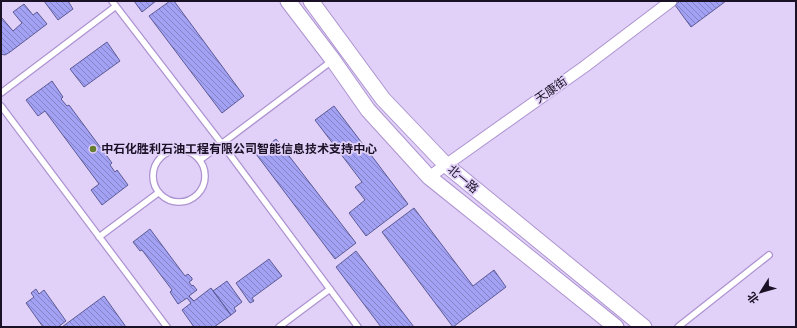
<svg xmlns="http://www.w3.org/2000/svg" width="797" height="328" viewBox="0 0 797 328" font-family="'Asap Condensed','Noto Sans SC',sans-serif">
	<defs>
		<pattern id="building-back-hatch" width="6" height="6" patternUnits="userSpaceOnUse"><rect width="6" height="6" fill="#a2a1f3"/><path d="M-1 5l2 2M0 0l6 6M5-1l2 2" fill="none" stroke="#8382c5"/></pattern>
	</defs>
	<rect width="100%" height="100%" fill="#e1d1f8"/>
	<path fill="url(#building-back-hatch)" stroke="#5c5a95" d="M44,1H68L73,9L58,20Z
		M134,1H156L142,12Z
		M170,1H174L244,96L222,113L149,16Z
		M680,1H726L691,27L675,5Z
		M24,4L33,15L37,12L47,24L10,52L5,55L1,54V19L2,18L13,31L22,23L13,12Z
		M107,42L120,61L84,87L70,69Z
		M52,81L63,97L61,99L67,106L69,105L112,163L110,165L115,172L117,170L128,185L102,205L91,190L99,184L45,111L38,116L26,100Z
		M334,106L408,204L366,236L349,213L365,200L355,187L362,182L315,120Z
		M276,139L356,243L335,259L256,154Z
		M414,208L473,286L494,270L506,287L453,327L382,232Z
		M150,229L185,276L188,274L192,278V280L189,282L192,286L193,285L197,290L189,296L194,301L211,288L231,315L214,327H194L182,310L191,303L187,298L178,304L170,292L172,290L142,250L140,251L133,242Z
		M356,251L414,327H381L336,267Z
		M269,259L282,276L252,298L254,301L250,303L236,283Z
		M227,281L242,302L234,308L236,311L231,315L213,291Z
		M36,289L39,294L44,290L66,321L58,327H43L26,303L34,297L31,293Z
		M104,296L126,327H62Z"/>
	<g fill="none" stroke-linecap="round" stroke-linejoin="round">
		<g stroke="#ad93d0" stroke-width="8">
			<path id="service" d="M112,1L222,144L358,327
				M1,93L116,6
				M1,106L167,327
				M153 176a26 26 0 1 1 52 0a26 26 0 1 1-52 0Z
				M200,160L333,60
				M99,237L158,193
				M279,327L330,289
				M678,327L769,255"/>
		</g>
		<g stroke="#ad93d0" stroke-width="13">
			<path id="minor" d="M429,177L584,67L671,1"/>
		</g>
		<g stroke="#ad93d0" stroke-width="17">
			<path id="secondary" d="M288,1L333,60L368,110L429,177L616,327
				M311,1L383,99L446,165L644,327"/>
		</g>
		<use href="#service" stroke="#fff" stroke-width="5.5"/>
		<use href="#minor" stroke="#fff" stroke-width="11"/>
		<use href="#secondary" stroke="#fff" stroke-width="15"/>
	</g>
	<circle fill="#667e30" stroke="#e1d1f8" stroke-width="1.5" cx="93" cy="149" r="4"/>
	<g text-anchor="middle" stroke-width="3.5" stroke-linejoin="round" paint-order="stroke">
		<g font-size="12" fill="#1b1127" stroke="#e1d1f8">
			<text transform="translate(551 90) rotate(-35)" y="4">天康街</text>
			<text transform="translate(463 179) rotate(40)" y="4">北一路</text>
		</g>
		<g font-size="12" font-weight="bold" fill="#1b1127" stroke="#e1d1f8" text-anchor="start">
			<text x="101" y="153">中石化胜利石油工程有限公司智能信息技术支持中心</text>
		</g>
	</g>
	<rect width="797" height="328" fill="none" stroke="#1b1127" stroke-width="4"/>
	<g transform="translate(761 292) rotate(233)" stroke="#e1d1f8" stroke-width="3" paint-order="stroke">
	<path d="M0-3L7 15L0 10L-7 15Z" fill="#1b1127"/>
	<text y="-6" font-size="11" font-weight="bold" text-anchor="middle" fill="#1b1127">北</text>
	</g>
</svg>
